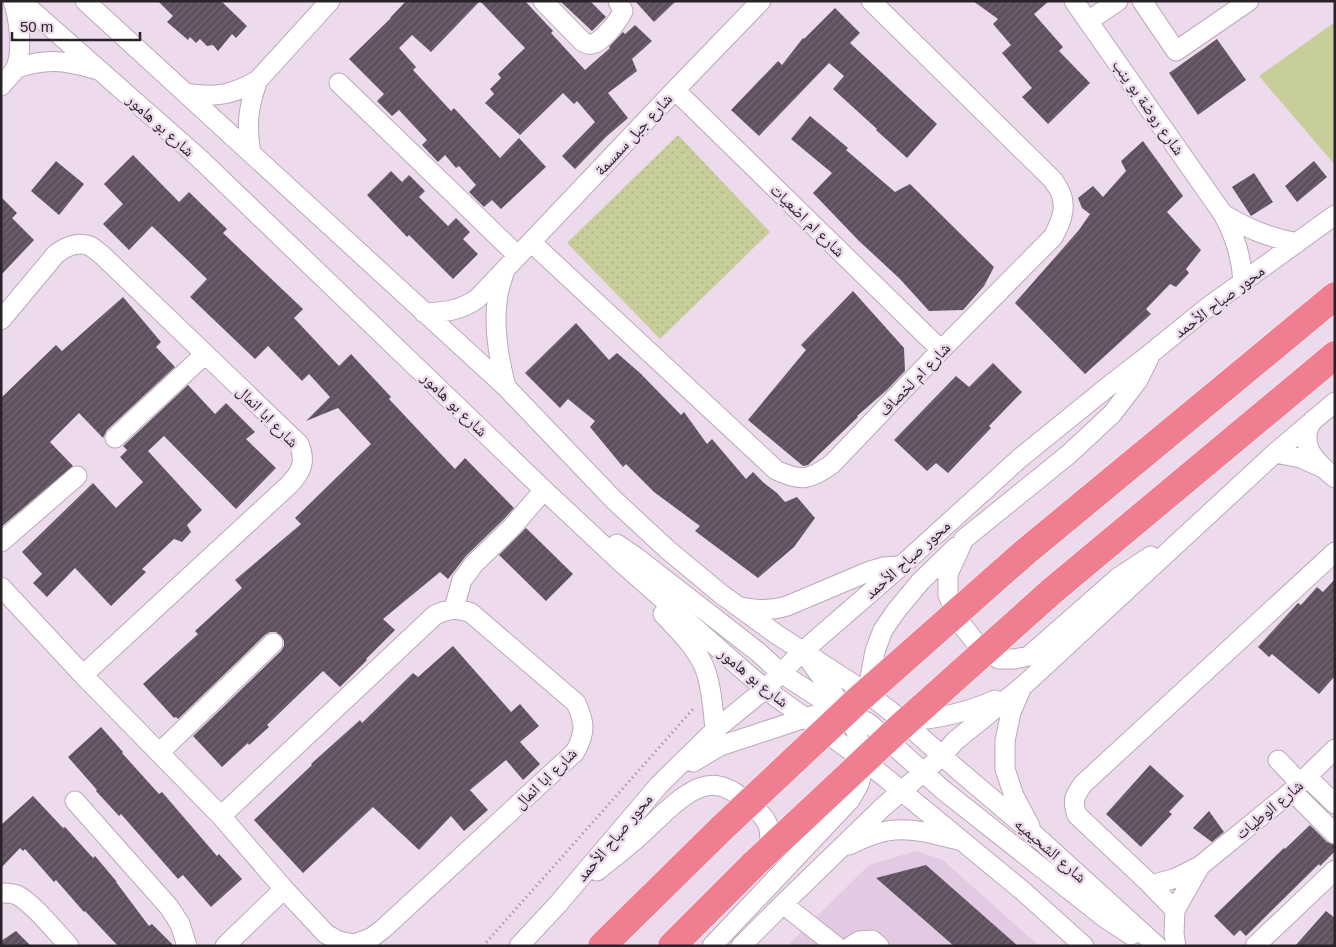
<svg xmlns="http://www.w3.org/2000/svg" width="1336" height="947" viewBox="0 0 1336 947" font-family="Arial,'Noto Naskh Arabic',sans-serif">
	<defs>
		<pattern id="grass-dots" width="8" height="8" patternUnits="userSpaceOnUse" patternTransform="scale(1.25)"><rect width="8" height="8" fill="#c8ce99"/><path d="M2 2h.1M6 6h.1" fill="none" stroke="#acb184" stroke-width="1.8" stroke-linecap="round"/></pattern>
		<pattern id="building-hatch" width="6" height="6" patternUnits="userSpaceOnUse" patternTransform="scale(1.25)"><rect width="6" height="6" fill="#5f505f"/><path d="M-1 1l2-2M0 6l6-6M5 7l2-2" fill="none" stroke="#726672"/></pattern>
	</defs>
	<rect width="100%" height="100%" fill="#eddaed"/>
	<path fill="#e2cbe2" d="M916,851L943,860L1039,946H787L869,865Z"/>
	<path fill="url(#grass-dots)" d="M678,135L770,232L660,339L567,243Z"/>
	<path fill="#c8ce99" d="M1335,22V165L1259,76Z"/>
	<path fill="url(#building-hatch)" d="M158,1H221L247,26L236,38L232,34L218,51L213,45L207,46L200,39L196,43L190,37L188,40L167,22L173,16Z
		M406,1H525L553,31L551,33L585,70L610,48L609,47L623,32L625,34L635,25L652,41L632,59L637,71L608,93L628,118L607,136L575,169L562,156L595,122L577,101L574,104L563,93L520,135L485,103L494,94L490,89L501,78L498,74L525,48L480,1L431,52L412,35L399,48L416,67L413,70L451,111L454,108L500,158L519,138L546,167L501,209L492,200L484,207L469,192L476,185L459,166L456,168L445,155L438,162L422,145L427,140L399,110L392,116L377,101L384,94L349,59L391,18H390Z
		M560,1H590L606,17L592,31Z
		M635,1H676L654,22Z
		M973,1H1049L1034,14L1063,47L1059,51L1090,83L1048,124L1022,97L1032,88L1002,53L1011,45L993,24L998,19Z
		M835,8L860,33L850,43L937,124L907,158L876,130L877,129L833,89L844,76L829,63L759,136L731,110L778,61L782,65L803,38L804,39Z
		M1217,39L1246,80L1198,115L1169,73Z
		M810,116L848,148L846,150L895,192L910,184L994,267L984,286L963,310L929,311L900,279L858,240L813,193L832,173L791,139Z
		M1143,141L1183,196L1167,212L1201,250L1186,269L1189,273L1176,287L1170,284L1146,309L1151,314L1085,374L1015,303L1079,230L1090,214L1082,208L1078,198L1093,186L1103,197L1126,171L1121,161Z
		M133,155L179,202L189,192L227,229L223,233L303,309L294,318L339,366L351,354L391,397L389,399L455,469L465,458L514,508L504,519L466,556L448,579L440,572L383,619L395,630L366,659L367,660L340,687L323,671L267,725L269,727L249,745L248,743L222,767L193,736L281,651L284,646V641L281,636L276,632H270L265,635L178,719L176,717L174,718L143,684L198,634L195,631L242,588L235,580L301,524L295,518L371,444L338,408L306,421L330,397L309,374L302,381L268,346L255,359L190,297L207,279L152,226L129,250L103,224L123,204L104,184Z
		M56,161L84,184L59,215L31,191Z
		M1314,161L1327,177L1297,202L1285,186Z
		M391,171L402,182L409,175L425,191L419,197L448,226L456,218L470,232L463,239L478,254L453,279L409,235L407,237L367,195Z
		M1254,173L1273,202L1251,216L1232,187Z
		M1,197L17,213L12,218L34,240L1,275Z
		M853,291L904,348L905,371L887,390L857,416L858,417L808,465L803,466L748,420L806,350L801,345Z
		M123,297L161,342L156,347L175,367L107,430L103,438L79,413L50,442L73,466L1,527V398L56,345L62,351Z
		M576,323L609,360L617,353L640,373L681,415L684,412L707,444L712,439L746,479L753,472L764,483L777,493L785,502L797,497L815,518L794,547L758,578L695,531L700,526L654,492L626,464L623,467L590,427L595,421L568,399L560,408L525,373Z
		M993,363L1022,392L989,426L991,428L948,473L936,463L927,471L894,440L956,376L969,387Z
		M188,385L215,414L226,403L255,432L246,439L276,468L236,509L164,436L148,451L202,510L187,525L191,532L182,542L174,539L142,569L146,572L111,606L75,568L47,597L33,583L42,574L22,552L93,483L116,508L143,482L120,457L127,450L123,446Z
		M526,528L573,574L546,601L499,555Z
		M1335,579V676L1319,694L1272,654L1269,657L1258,647L1298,603L1301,605L1317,587L1323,592Z
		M453,646L511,712L520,704L539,726L520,742L540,764L523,780L506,760L470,790L488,810L464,831L451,816L419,850L373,807L303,873L254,820L312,765L311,764L360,720L362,723L413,673L418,677Z
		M101,727L123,752L122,753L159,794L162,792L217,856L219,854L242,879L211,907L183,875L178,879L121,814L119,816L96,791L97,790L68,757Z
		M1150,765L1184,796L1169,812L1172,814L1141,847L1106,814Z
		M33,796L63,828L65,827L93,858L95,856L117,882H116L149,926L152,924L174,946H118L85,911L84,912L56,880L54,882L25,849L23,851L20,848L1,868V825Z
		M1209,811L1224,832L1212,842L1193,828Z
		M1310,825L1327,842L1335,845V851L1320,866L1319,864L1246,936L1240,930L1234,936L1214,916L1284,848L1285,849Z
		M926,865L1018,946H954L876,878Z
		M1326,911L1335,918V946H1295Z
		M16,931L31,946H1V941Z"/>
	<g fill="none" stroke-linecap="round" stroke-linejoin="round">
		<g stroke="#bba9ba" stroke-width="21">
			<path id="minor" d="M21,1L199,158L544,490L624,565L744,671L765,689L865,761L1024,892L1084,946
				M85,1L506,387L614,500L668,550L721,594L776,634L867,693L903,721L958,770L1036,836L1157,946
				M543,1L583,42C586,43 587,45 591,44C601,44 619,20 623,11L618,1
				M1074,1L1223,214C1235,236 1242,257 1243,283
				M1142,1L1176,51L1249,1
				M1088,21L1118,1
				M15,69C44,58 65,60 94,69
				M339,83L518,256
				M1,86C5,81 10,76 14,71C24,55 19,18 13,1
				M675,90L941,350
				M186,93C215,98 233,95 258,80L330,1
				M251,153C246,126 248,107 258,80
				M1223,214C1248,229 1268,237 1297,243
				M531,242L776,470C801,482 810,480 832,464L941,350L1053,237C1060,224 1067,209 1061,194C1060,190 1056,185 1053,180L871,1
				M504,273C502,280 499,288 498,295C493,323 499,360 506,387
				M424,313C446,312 459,311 477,299L675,90L761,1
				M1,320L56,254C65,247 78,241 90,246C94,248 99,253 103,256L299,444C306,461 302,471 290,484L83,675
				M1149,358L1138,380L1112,414L1069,454L964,539L948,574V595L961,624L981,649L999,659H1014L1029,656L1119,577L1151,556
				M1313,420C1296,445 1317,463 1335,478
				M115,438L205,354
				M1275,453L1301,458L1321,467
				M1,542L77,476
				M617,544L636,557L758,652L781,673L821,699L845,710
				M1,587L83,675L221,816L284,889L326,934L339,941L354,944L371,938L383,929L575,752C586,732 585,723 576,703L471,613C457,607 448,609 435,615L221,816
				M741,607C758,610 771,611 787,606L870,571L883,567L901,566
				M454,608L462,580L474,564L512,527L544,490
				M663,614C678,630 697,648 705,669C712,688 713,710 715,730
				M1021,689L1011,712L1005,741V769L1014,796L1030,826
				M867,694L875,651L883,630L896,611L920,582L956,547
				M906,721C937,719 966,713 995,700
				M159,753L273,643
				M1278,760L1300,783
				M693,762L720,746L805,718L826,712L849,715L867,722L871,725L943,790L1105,918L1131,935
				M1307,777L1335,804
				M1292,791L1335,834
				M75,801L169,907L180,924L187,946
				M849,845C863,838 879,831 895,830C916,828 937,835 958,840
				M597,871C613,858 629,846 644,832C662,816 692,780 719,786C731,788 741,797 751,805C770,820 773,831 767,854
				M1151,885L1176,878L1200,866L1292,791L1335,749
				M1,893C7,893 12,893 17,895C33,903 56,932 69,946
				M783,904L836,946
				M1175,910L1146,880L1077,815C1072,800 1074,797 1083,784L1335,552
				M225,946L284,889
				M519,946L558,904L659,785L715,730L765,689L803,651L901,566L1020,458L1115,381L1150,354L1208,307L1335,215
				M712,946L850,800L859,784L865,761L857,734L849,715L809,660
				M741,946L783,904L883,807L942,756L955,741L1023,686L1275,453L1335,402
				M851,946L859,941L872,940L879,946
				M1176,946L1174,934L1175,910L1200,866
				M1255,946L1335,870"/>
		</g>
		<g stroke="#fff" stroke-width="29">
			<path id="highway" d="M1023,554L1335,296
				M1052,591L1335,355
				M602,946L722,828
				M672,946L754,864"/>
		</g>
		<path stroke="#918491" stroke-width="3" stroke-dasharray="1 4" stroke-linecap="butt" d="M483,946L695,707"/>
		<use href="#minor" stroke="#fff" stroke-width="19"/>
		<use href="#highway" stroke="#f07e91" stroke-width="28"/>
		<g stroke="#fff" stroke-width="29" stroke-linecap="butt">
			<path id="highway-bridge" d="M722,828L858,700L1023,554
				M754,864L897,730L1052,591"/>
		</g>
		<use href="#highway-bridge" stroke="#f07e91" stroke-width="28"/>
	</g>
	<g text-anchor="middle" stroke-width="5" stroke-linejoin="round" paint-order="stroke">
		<g font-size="16" fill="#292229" stroke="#eddaed">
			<text transform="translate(1149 107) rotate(55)" y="6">شارع روضة بو ينب</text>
			<text transform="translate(161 125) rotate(42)" y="6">شارع بو هامور</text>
			<text transform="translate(633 134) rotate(-47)" y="6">شارع جبل سمسمة</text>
			<text transform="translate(808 220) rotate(44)" y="6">شارع ام اضعيات</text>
			<text transform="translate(1219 301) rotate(-37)" y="6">محور صباح الأحمد</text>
			<text transform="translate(914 379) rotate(-46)" y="6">شارع ام لخصاف</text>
			<text transform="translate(455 404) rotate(44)" y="6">شارع بو هامور</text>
			<text transform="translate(268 416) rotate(45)" y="6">شارع ابا انمال</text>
			<text transform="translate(907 559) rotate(-42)" y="6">محور صباح الأحمد</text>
			<text transform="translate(754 677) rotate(39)" y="6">شارع بو هامور</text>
			<text transform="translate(545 778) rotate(-44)" y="6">شارع ابا انمال</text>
			<text transform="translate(1269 809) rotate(-40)" y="6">شارع الوطيات</text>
			<text transform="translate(614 837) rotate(-50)" y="6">محور صباح الأحمد</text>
			<text transform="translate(1051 850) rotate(41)" y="6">شارع الشحيميه</text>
		</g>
	</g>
	<rect width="1336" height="947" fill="none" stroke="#292229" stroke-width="5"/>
	<path d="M12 32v8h128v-8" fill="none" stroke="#292229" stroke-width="2.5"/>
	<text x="20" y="32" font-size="15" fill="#292229" stroke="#eddaed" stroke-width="4" paint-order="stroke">50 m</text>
</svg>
